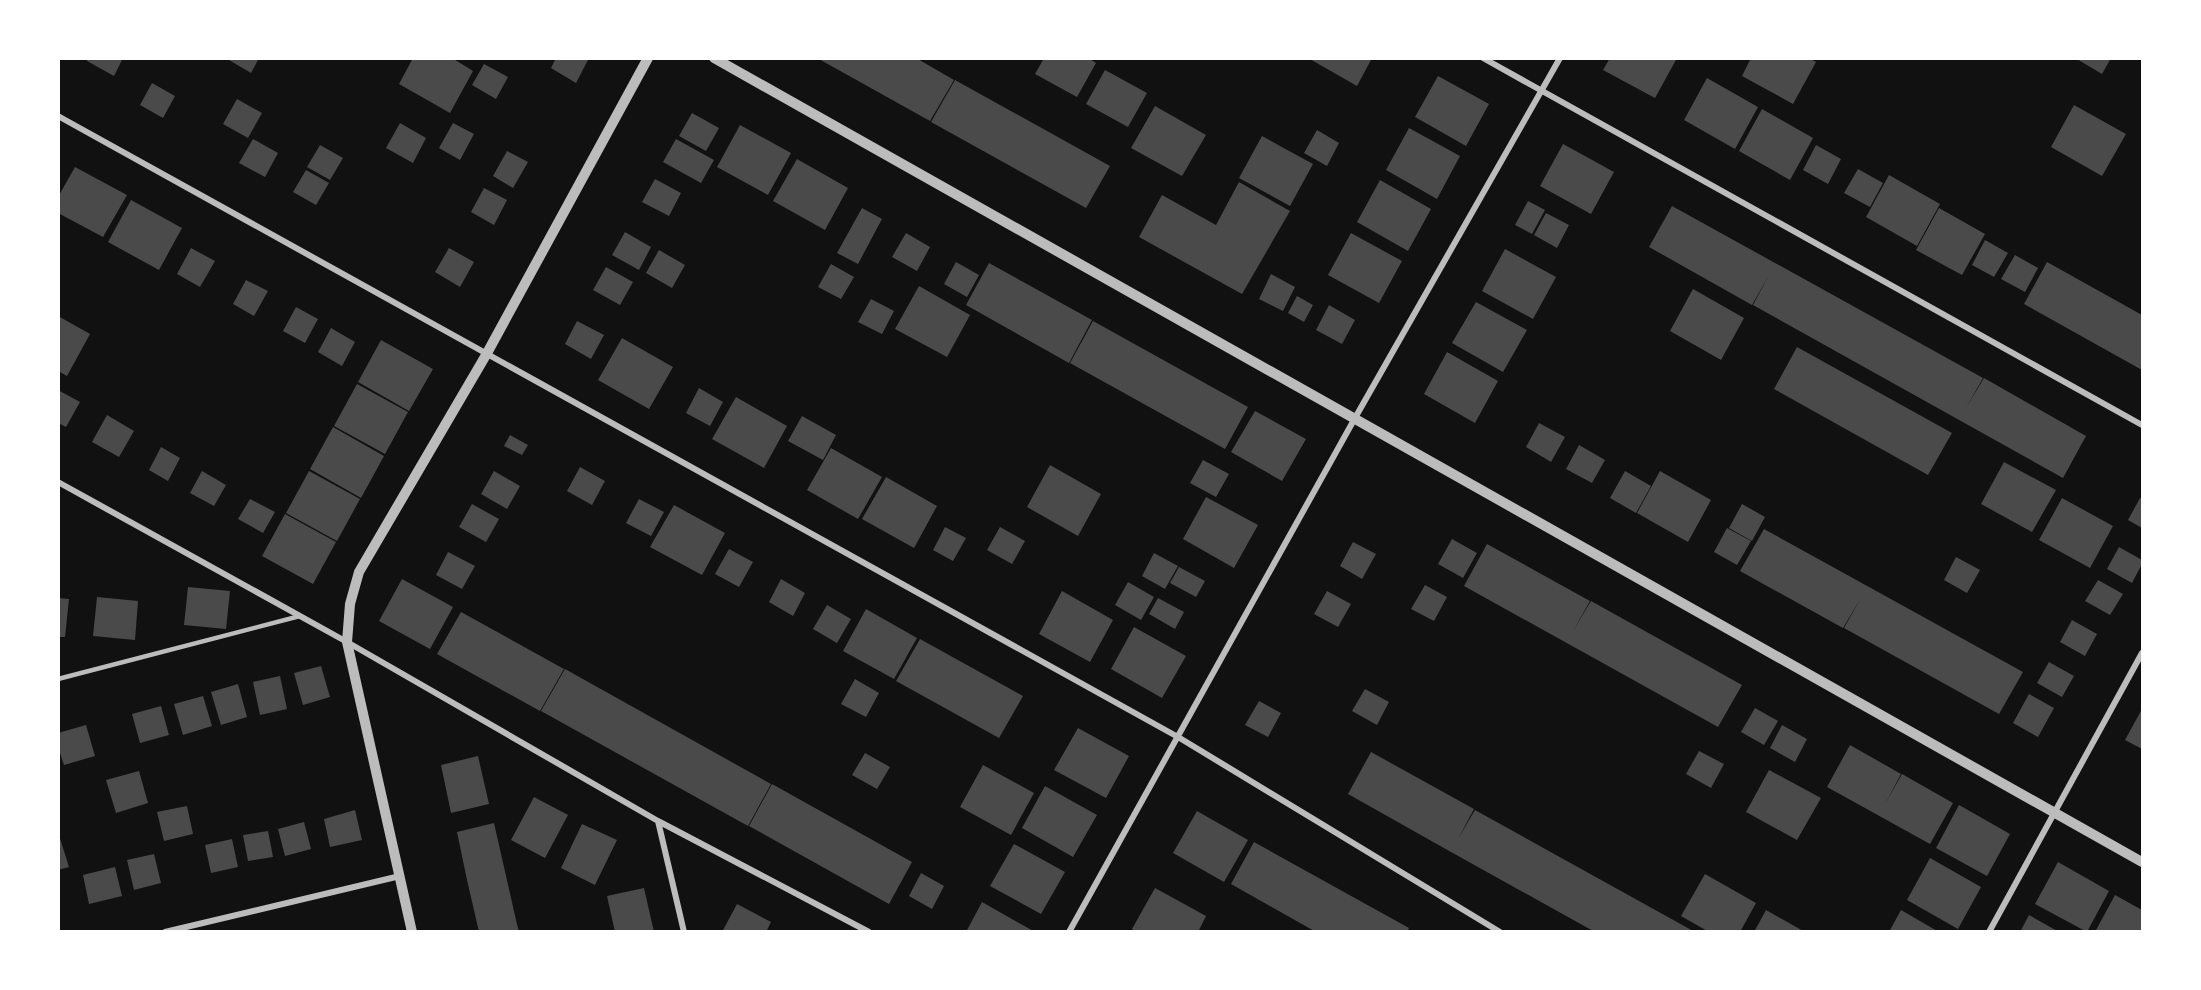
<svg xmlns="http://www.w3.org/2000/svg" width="2201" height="990" viewBox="0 0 2201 990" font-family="'Fira Sans',sans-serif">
	<rect width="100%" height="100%" fill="#111"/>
	<path fill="#4a4a4a" d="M88,58H123L114,76L87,61Z
		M229,58H259L251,73L229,60Z
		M413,58H452L473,71L450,113L399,84Z
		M556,58H589L576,83L551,68Z
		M817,58H916L954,80L930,121Z
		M1044,58H1088L1096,63L1077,97L1035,74Z
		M1308,58H1372L1357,86Z
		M1610,58H1677L1655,98L1603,70Z
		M1751,58H1809L1816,62L1793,104L1742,76Z
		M2075,58H2111L2102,74Z
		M484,64L508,77L496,99L472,85Z
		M1105,70L1147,93L1128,127L1086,104Z
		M1438,76L1489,104L1466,146L1415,117Z
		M1707,78L1758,107L1735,149L1684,120Z
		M955,80L1110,166L1086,208L931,122Z
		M152,83L175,96L163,118L140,105Z
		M237,99L262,113L248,138L223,124Z
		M2074,105L2126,134L2102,176L2051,147Z
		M1155,106L1206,135L1182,176L1131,148Z
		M1762,109L1813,138L1790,180L1739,151Z
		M692,113L719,128L706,151L679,136Z
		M400,123L426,138L413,163L386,148Z
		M453,123L474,134L460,160L439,148Z
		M740,125L791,153L768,195L717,167Z
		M1409,128L1460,156L1437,199L1386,170Z
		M1317,130L1339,143L1327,166L1304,153Z
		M1262,136L1313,164L1290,206L1239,178Z
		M253,139L278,153L265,177L239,163Z
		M676,139L714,160L701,183L663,162Z
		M1563,144L1614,172L1591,214L1540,186Z
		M320,145L343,158L330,180L307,167Z
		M1816,145L1841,159L1828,184L1803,170Z
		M507,151L528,162L513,188L493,176Z
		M797,159L848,188L825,230L773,201Z
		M75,167L127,195L103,237L58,213V197Z
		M1858,169L1883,183L1870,207L1844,193Z
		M306,170L329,183L316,205L293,192Z
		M1889,175L1940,204L1917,246L1866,217Z
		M655,179L681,193L669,216L642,202Z
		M1380,180L1431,209L1408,251L1357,222Z
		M1239,182L1290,211L1242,294L1139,237L1162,195L1216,225Z
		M484,188L507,200L494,225L471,212Z
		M131,200L182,228L159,270L108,242Z
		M1528,201L1545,210L1532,234L1515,225Z
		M1672,206L1983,378L1966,408L1984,378L2086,436L2063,478L1753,305L1769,275L1752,305L1649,247Z
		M862,208L882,219L858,264L837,253Z
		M1939,208L1985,234L1962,275L1916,250Z
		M1546,213L1569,225L1557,248L1534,235Z
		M625,232L651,247L639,270L612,255Z
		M906,233L930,247L917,271L892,257Z
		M1351,233L1402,261L1379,303L1328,275Z
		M1985,240L2008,253L1994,277L1972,265Z
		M191,248L215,261L200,287L177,274Z
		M449,248L474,262L460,287L435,272Z
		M1505,249L1556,277L1533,319L1482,291Z
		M659,250L685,265L672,288L646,273Z
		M2015,255L2038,268L2025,292L2001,279Z
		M956,262L979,275L967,297L944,284Z
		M2047,262L2142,315V370L2024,304Z
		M989,263L1092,320L1069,363L966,305Z
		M831,264L854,277L841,299L818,287Z
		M606,267L633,282L620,305L593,290Z
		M1271,274L1295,287L1283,311L1259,299Z
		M246,280L268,291L254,316L233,304Z
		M919,286L970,315L947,357L895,329Z
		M1693,289L1744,318L1721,360L1670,331Z
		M1297,296L1313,305L1304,322L1288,313Z
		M871,299L894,311L882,334L858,322Z
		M1476,302L1527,330L1503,372L1452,343Z
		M1329,305L1355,320L1342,344L1316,330Z
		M296,307L318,319L305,343L283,331Z
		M58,316L90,334L67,376L58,371Z
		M577,321L604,335L591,359L565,344Z
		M1093,321L1248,407L1225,449L1070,363Z
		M331,328L355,342L342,366L318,352Z
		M622,338L673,367L649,409L598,380Z
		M381,340L433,369L409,411L358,382Z
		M1797,347L1952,433L1928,475L1774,389Z
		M1447,352L1498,381L1475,423L1424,394Z
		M357,384L408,412L385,454L334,426Z
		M699,388L723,402L710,426L686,413Z
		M58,390L80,402L66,427L58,423Z
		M736,397L787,426L764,468L712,439Z
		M1255,411L1306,439L1282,481L1231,452Z
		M107,415L134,431L119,457L92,442Z
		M802,416L836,435L823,460L788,441Z
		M1539,423L1565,437L1551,462L1526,447Z
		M333,427L384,456L361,498L310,469Z
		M510,435L528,445L522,455L504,446Z
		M1579,445L1605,460L1592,483L1566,469Z
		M161,447L180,458L168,481L149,470Z
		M831,448L882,477L858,519L807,490Z
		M1203,460L1229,474L1216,497L1190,483Z
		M2004,462L2056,490L2032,532L1981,504Z
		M1050,465L1101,494L1078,536L1027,507Z
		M580,467L605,481L592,505L567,491Z
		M202,471L226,485L214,506L190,493Z
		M309,471L360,499L337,541L286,513Z
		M494,471L520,486L507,509L481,494Z
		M1625,471L1651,486L1636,513L1610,498Z
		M1660,471L1711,500L1688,542L1637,513Z
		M886,477L937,506L914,548L862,519Z
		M1206,497L1258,525L1234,568L1183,539Z
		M2062,498L2113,526L2090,568L2039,540Z
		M2140,498L2142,500V528L2128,520Z
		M250,499L275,512L263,533L238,519Z
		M639,499L664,512L651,536L626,523Z
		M472,504L499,519L486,542L459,527Z
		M1742,504L1765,517L1752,541L1729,528Z
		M674,505L725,533L702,575L650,547Z
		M285,514L336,542L313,584L262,556Z
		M945,527L966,538L953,561L933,550Z
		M1000,527L1025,541L1012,564L987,550Z
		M1727,528L1751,541L1737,565L1714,552Z
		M1764,529L2023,672L1999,714L1844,628L1861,598L1843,628L1740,571Z
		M1452,539L1477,553L1463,578L1438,564Z
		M1353,542L1376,554L1362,579L1340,566Z
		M1487,544L1590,601L1573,631L1591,601L1742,685L1718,727L1464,586Z
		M2119,547L2142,560V564L2132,583L2107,569Z
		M729,549L753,562L739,587L715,574Z
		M448,552L475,566L462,589L436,575Z
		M1154,553L1178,566L1165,589L1142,576Z
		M1956,557L1980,570L1967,593L1944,580Z
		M1179,567L1205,581L1196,597L1170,583Z
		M402,579L453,607L430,649L379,621Z
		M781,579L805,593L793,616L769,602Z
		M2098,580L2123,594L2110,615L2085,601Z
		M1128,582L1154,597L1141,620L1115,605Z
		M1425,585L1447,597L1434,621L1411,609Z
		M188,587L230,591L226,629L184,625Z
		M1062,591L1113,620L1090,662L1039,634Z
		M1327,591L1351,604L1338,627L1314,614Z
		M97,597L138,601L135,640L93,636Z
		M58,598L69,599L65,637H58Z
		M1158,598L1184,612L1175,629L1149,614Z
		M827,605L851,619L837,643L813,629Z
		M866,609L917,638L894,679L843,651Z
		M461,612L564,669L540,711L437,654Z
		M2072,620L2097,634L2085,656L2060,642Z
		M1134,627L1186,656L1162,698L1111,669Z
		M920,639L1023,696L999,738L896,681Z
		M2049,662L2074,676L2062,697L2037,683Z
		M321,666L330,697L303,705L294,673Z
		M565,669L771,784L748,826L541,711Z
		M280,676L287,709L260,715L253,682Z
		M855,679L879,693L866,717L841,704Z
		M238,684L247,717L221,725L211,692Z
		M1365,689L1389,702L1377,725L1352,711Z
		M2029,694L2054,708L2038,737L2013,723Z
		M203,696L212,726L183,735L174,704Z
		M1259,701L1281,713L1268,737L1245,725Z
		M161,706L169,735L140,743L132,714Z
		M1755,708L1778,721L1764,745L1741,732Z
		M2142,709V749L2125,740Z
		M86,725L95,756L64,765L58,747V733Z
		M1782,725L1807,739L1795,762L1770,748Z
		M1078,728L1129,756L1106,798L1054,770Z
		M1850,745L1901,774L1885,804L1902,774L1953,803L1930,844L1827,787Z
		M1699,751L1724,764L1711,788L1686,774Z
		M1371,752L1474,809L1458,839L1475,810L1695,932H1595L1451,852L1348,794Z
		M865,753L890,767L877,789L852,775Z
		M478,756L489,804L451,813L441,765Z
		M983,765L1034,793L1011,835L960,807Z
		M1769,770L1821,798L1797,840L1746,812Z
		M139,771L148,803L116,813L106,780Z
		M772,784L912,862L889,904L749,826Z
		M1045,786L1097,815L1073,857L1022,828Z
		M534,797L568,815L545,858L511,840Z
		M1959,805L2010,834L1987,876L1936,848Z
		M187,806L193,834L164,841L157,812Z
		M355,810L362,840L330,847L324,819Z
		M1197,811L1248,840L1224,882L1173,853Z
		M304,822L311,849L285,856L278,829Z
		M494,823L516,920L519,932H479L467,880L457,832Z
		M582,824L617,840L595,885L561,868Z
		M268,831L273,857L248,861L243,835Z
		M58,832L69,867L58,870Z
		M232,839L238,867L211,873L205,845Z
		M1254,842L1409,928L1407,932H1316L1231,884Z
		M1014,844L1065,872L1041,914L990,886Z
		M154,854L161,883L134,890L127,860Z
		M1930,858L1981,887L1958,929L1907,900Z
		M2058,862L2109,891L2087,932L2035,904Z
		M115,867L122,896L89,904L83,875Z
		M921,873L944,886L932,909L909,896Z
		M1705,874L1756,903L1740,932H1709L1681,916Z
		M644,888L654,932H615L607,896Z
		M1155,888L1206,916L1198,932H1135L1132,929Z
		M2115,895L2142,910V932H2095Z
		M982,902L1035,932H966Z
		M737,904L771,922L766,932H722Z
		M1766,910L1805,932H1754Z
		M1901,910L1939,932H1889Z
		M2029,915L2059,932H2020Z"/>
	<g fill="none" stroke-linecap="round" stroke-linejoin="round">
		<path stroke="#bcbcbc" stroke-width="4.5" d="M58,679L300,616"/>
		<path stroke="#bcbcbc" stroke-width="6" d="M1483,58L2142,425
			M58,116L1178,737L1500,932
			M58,482L347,642L658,821L869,932
			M658,821L684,932
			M165,932L400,876
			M1069,932L1355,418L1560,58
			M1989,932L2142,653"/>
		<path stroke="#bcbcbc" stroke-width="10" d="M714,58L2142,862
			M412,932L347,642L350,604L359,572L486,355L648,58"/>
	</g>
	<rect width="2201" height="990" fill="none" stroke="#ffffff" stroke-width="120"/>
</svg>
